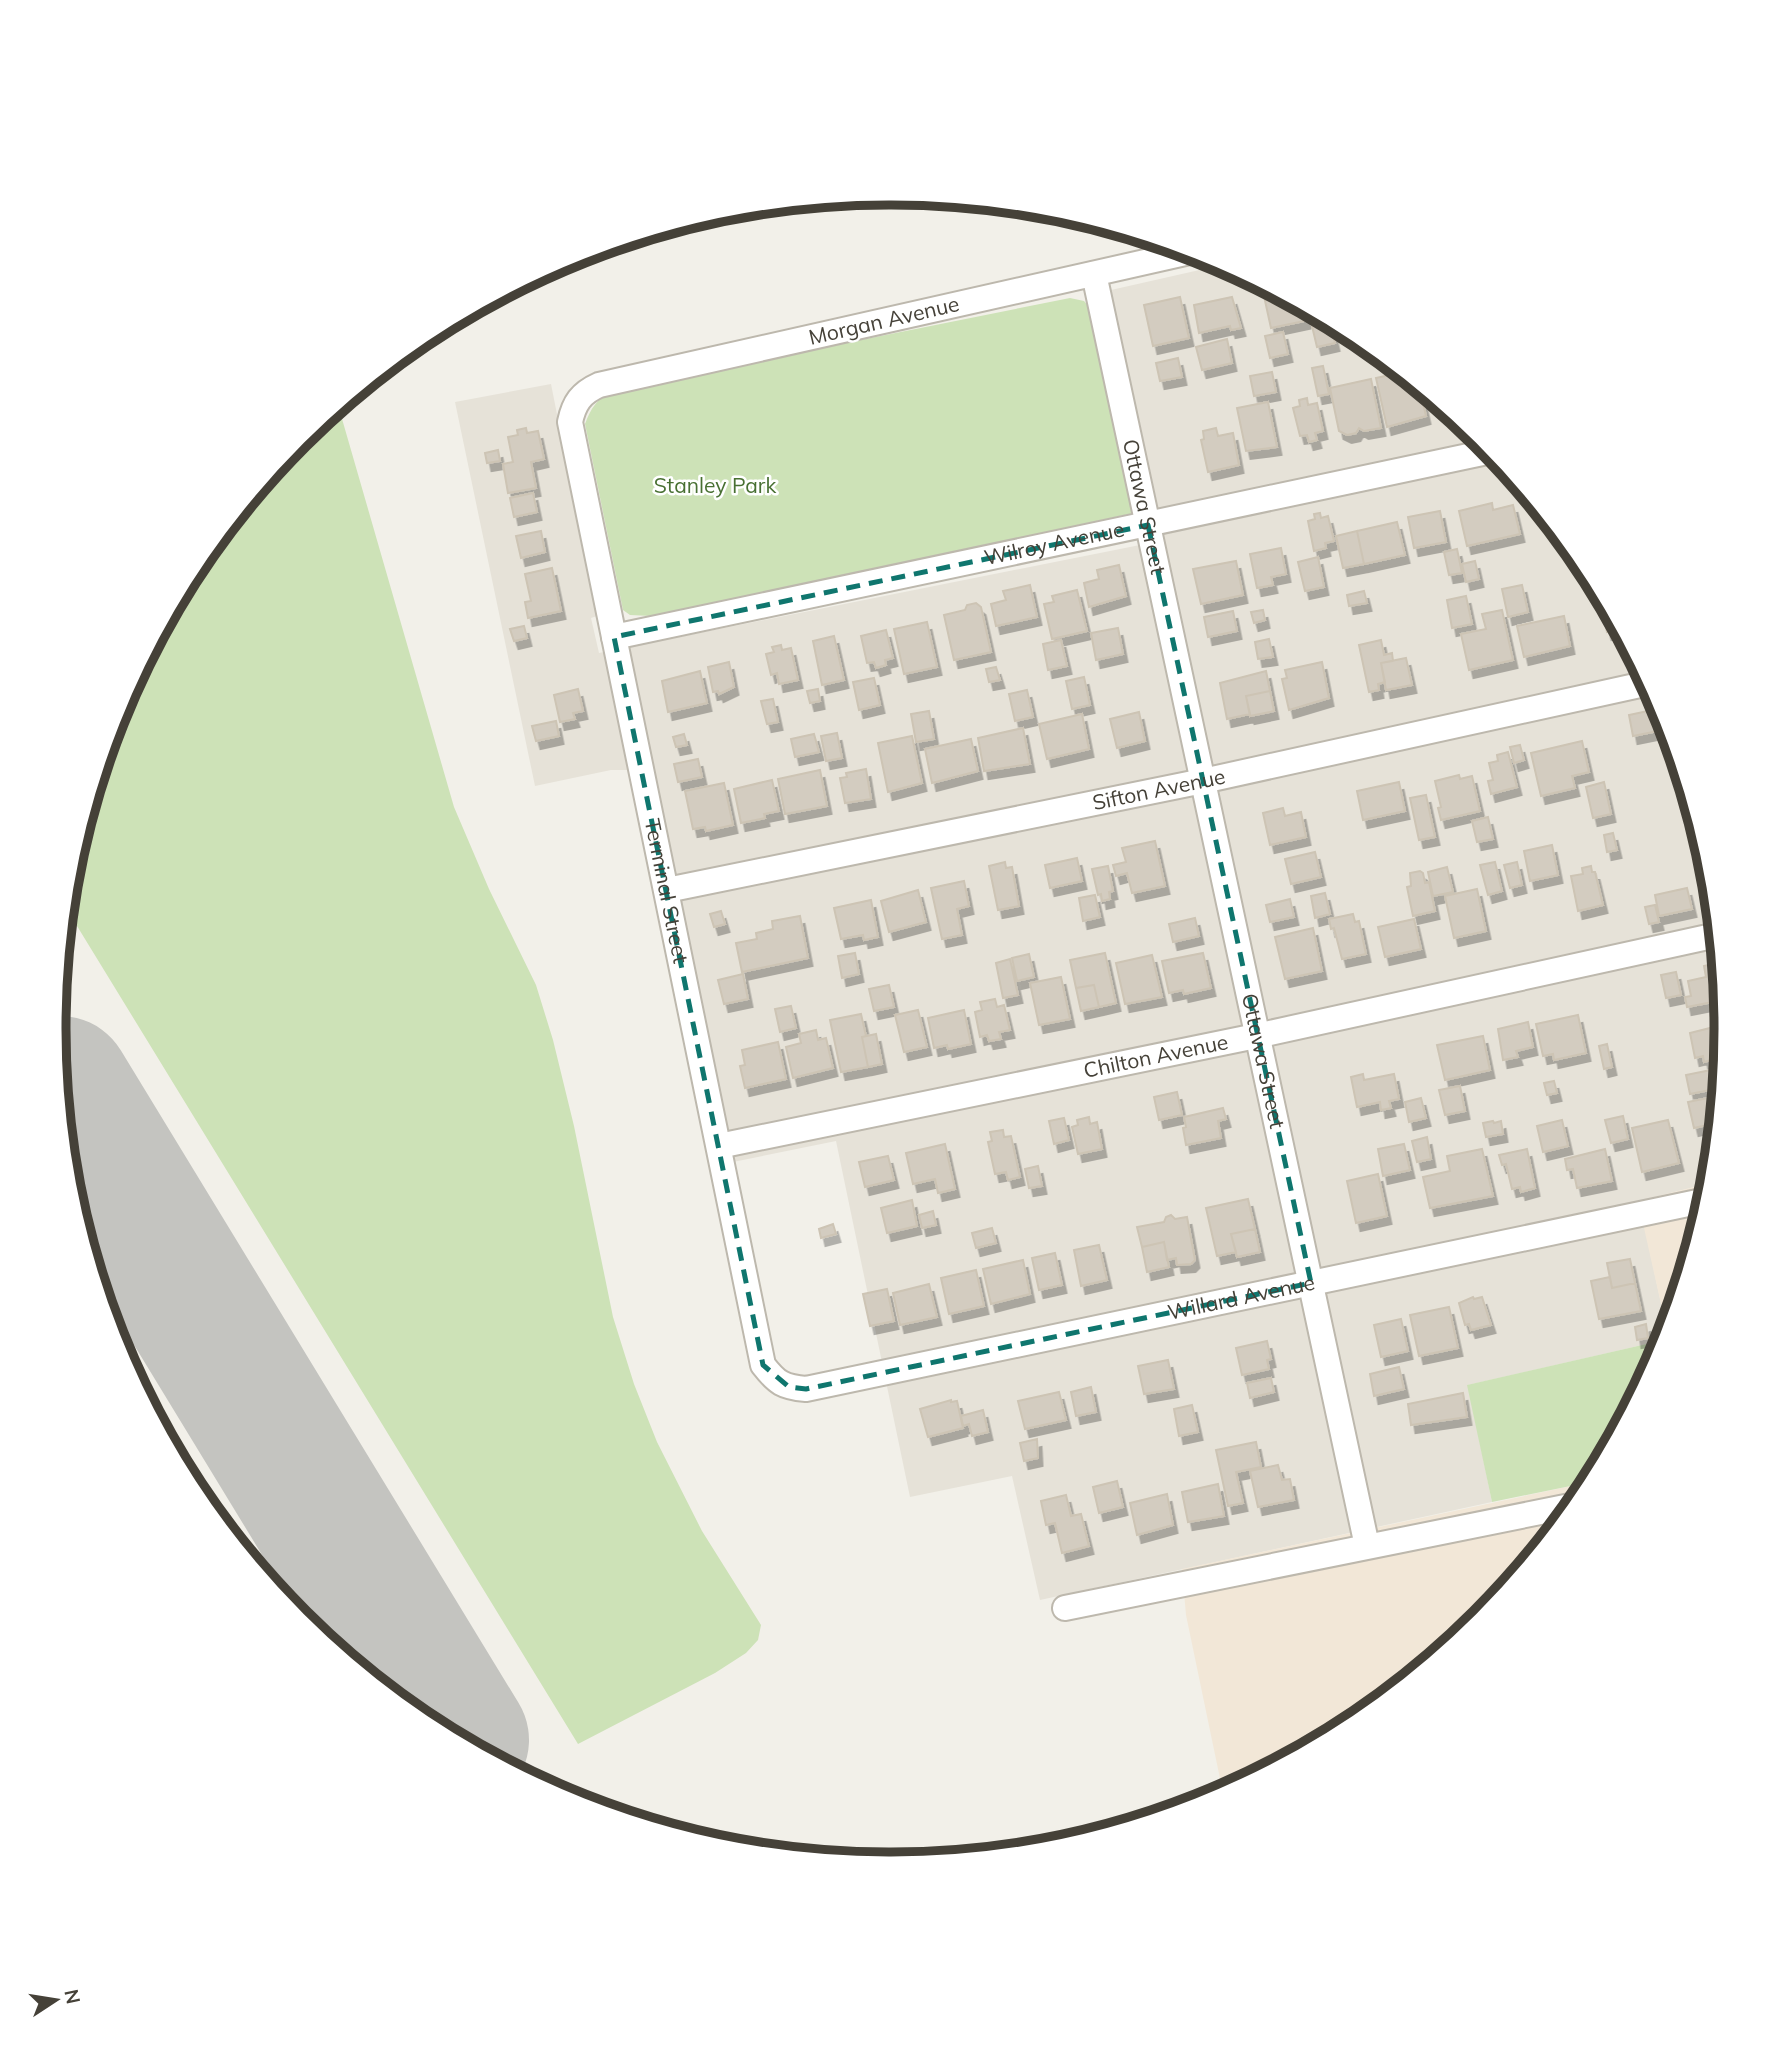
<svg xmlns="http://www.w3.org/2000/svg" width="1780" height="2056" viewBox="0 0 1780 2056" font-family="Mulish,sans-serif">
	<defs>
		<filter id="shadow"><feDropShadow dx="4.5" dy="8" stdDeviation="0" flood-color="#0004"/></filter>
	</defs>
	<rect width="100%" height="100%" fill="#f2f0e9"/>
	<path fill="#e6e2d8" d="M1226,264L1355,333L1481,437L1585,564L1662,709L1710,865L1726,1028L1710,1183L1639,1201L1667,1331L1664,1340L1468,1385L1492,1502L1040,1600L1012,1476L910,1497L836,1141L733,1162L651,770H611L535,786L455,402L551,384L597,616L591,618L599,653L1165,540L1111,290Z"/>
	<path fill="#f2e7d7" d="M1710,1183V1191L1667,1331L1638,1201Z
		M1590,1482L1585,1493L1481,1619L1354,1723L1223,1793L1186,1615L1182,1569Z"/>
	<path fill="#cde2b7" d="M1070,298L1084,301L1090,308L1134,513L651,616L630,615L623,610L585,424C591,408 597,399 612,390Z
		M338,405L454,807L489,889L536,985L553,1040L574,1126L613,1317L634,1384L657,1442L702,1531L761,1625L758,1640L746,1653L715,1673L578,1744L66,908L70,865L118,708L195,563L299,437Z
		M1664,1340L1590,1482L1492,1502L1467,1385Z"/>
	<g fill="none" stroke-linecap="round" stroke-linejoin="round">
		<path stroke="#c4c4c0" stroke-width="142" d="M60,1087L458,1740"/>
	</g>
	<path fill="#d3ccc0" stroke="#cdc4b4" stroke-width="2" filter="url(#shadow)" d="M1266,286L1306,307L1309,320L1271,328L1262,287Z
		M1180,297L1189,338L1153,346L1144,305Z
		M1232,297L1241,328L1231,330L1230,326L1199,333L1194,305Z
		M1330,322L1335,343L1317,347L1312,326Z
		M1283,332L1288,354L1270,358L1265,336Z
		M1227,339L1232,363L1202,370L1196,347Z
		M1178,358L1182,377L1160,381L1156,363Z
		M1323,366L1329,394L1318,396L1312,368Z
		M1272,372L1276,392L1254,396L1250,376Z
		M1394,374L1396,380L1408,377L1419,386L1426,416L1387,427L1376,378Z
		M1371,379L1381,428L1364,431L1359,428L1356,433L1347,435L1339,431L1330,388Z
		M1307,398L1308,405L1317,403L1323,431L1315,433L1317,440L1309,442L1307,435L1300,436L1293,408L1300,406L1299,400Z
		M1268,402L1277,447L1246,451L1237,408Z
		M526,428L527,433L538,431L544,459L531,462L536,488L508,493L503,464L513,462L508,437L518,435L517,430Z
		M1216,428L1218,436L1233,433L1239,465L1208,472L1201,440L1204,439L1203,431Z
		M498,450L500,461L487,463L485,453Z
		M533,493L537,512L514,517L510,498Z
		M1492,503L1493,510L1513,505L1520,534L1467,546L1459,511Z
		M1440,511L1446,542L1414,548L1408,517Z
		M1320,513L1321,518L1328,516L1334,541L1325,543L1326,548L1314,551L1308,521L1315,519L1314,514Z
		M1397,522L1405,555L1364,564L1357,531Z
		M541,531L545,552L521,558L516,536Z
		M1357,531L1364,564L1343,568L1336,536Z
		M1281,548L1286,574L1271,577L1273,585L1257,588L1250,554Z
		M1457,549L1462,573L1449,575L1444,552Z
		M1318,557L1324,587L1305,591L1298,562Z
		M1236,561L1243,595L1201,604L1193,569Z
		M1475,561L1479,579L1466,582L1462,564Z
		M1119,565L1126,596L1089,607L1084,583L1099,579L1097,570Z
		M552,568L561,611L528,618L525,602L531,601L525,574Z
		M1030,585L1037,617L996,626L991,604L1006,600L1003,591Z
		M1522,585L1528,612L1508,617L1502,589Z
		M1597,586L1620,629L1607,632Z
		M1077,590L1087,631L1052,639L1044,604L1054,602L1052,596Z
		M1364,591L1367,603L1349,606L1347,595Z
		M1466,596L1472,624L1452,628L1447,600Z
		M976,603L981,607L991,652L954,660L944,615L965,610L967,605Z
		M1263,610L1265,620L1254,623L1251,612Z
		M1502,610L1513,660L1469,670L1461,634L1486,629L1482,614Z
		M1233,611L1237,631L1208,637L1204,617Z
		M1564,616L1570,646L1524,657L1517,626Z
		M927,622L937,667L904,674L894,629Z
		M524,626L527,638L514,641L510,629Z
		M1118,628L1123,654L1096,660L1091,633Z
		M1620,629L1630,648L1619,651L1615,631Z
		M886,630L893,658L885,660L886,665L876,668L874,662L867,663L861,636Z
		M834,636L844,680L822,685L813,641Z
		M1269,639L1273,657L1258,659L1255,642Z
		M1061,640L1067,666L1048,670L1043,644Z
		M1381,640L1384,655L1392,653L1393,661L1381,663L1385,682L1378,684L1379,690L1369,692L1359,645Z
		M781,645L782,650L791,648L798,680L779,684L777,673L771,675L766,654L774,652L772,647Z
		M1406,658L1412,685L1386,690L1381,663Z
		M729,662L734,687L719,694L718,691L713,692L708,667Z
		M1322,662L1329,698L1289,710L1282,679L1287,678L1285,670Z
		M996,667L1000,680L989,682L986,669Z
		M700,671L707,703L668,712L662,681Z
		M1266,671L1270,691L1246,696L1250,714L1227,719L1220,683Z
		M1084,677L1090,705L1072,709L1066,681Z
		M874,678L880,705L859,710L853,682Z
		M578,689L583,711L573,713L575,719L560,722L554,695Z
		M818,689L820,701L810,703L807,691Z
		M1027,690L1033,717L1015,721L1009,694Z
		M1270,691L1274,711L1250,716L1246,696Z
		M773,699L778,722L767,724L761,701Z
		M1662,708L1668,729L1633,736L1629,715Z
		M929,711L934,739L916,742L911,714Z
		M1139,712L1145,741L1117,748L1110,719Z
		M1082,714L1089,749L1047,759L1039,724Z
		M556,721L559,736L536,741L532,726Z
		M1023,728L1030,764L984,771L978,738Z
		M837,733L842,758L826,761L821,736Z
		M684,734L687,745L676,747L673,737Z
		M814,734L819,752L795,757L791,739Z
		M912,736L922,783L888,792L878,743Z
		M971,739L978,771L932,783L925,749Z
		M1582,741L1589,772L1572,776L1575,788L1541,796L1531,753Z
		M1520,745L1524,760L1514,763L1510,747Z
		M1508,752L1517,787L1491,794L1488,781L1493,780L1489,763L1498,761L1497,755Z
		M698,759L702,777L678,782L674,764Z
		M866,769L871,799L845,803L840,778L847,777L846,773Z
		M820,770L827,806L785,814L778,779Z
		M1459,775L1460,779L1472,776L1480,811L1441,820L1438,808L1441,807L1435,781Z
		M772,780L779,811L764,814L765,818L741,823L734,789Z
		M1399,782L1405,811L1363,820L1357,791Z
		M1604,782L1611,814L1593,818L1586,787Z
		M724,783L733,825L706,831L705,827L693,829L685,791Z
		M1426,795L1435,837L1419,840L1410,798Z
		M1283,808L1285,816L1301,812L1306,837L1270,845L1263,813Z
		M1488,817L1493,839L1477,842L1472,821Z
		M1613,833L1617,850L1607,852L1604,835Z
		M1155,841L1165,886L1132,893L1127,873L1116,876L1113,865L1126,862L1122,848Z
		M1552,845L1558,875L1530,881L1524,851Z
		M1315,852L1321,877L1291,884L1285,859Z
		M1077,858L1082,881L1050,888L1045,865Z
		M1005,862L1006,868L1012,867L1019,906L998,910L989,866Z
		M1495,862L1502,891L1488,895L1480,865Z
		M1517,862L1522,885L1510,888L1504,865Z
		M1108,866L1113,891L1109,892L1110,899L1102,901L1101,894L1098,895L1092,869Z
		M1591,866L1592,872H1595L1603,905L1578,911L1571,876L1583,874L1582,868Z
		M1447,867L1453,892L1433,896L1428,872Z
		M1420,871L1423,873L1425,883L1429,882L1435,911L1413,916L1407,887L1411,886L1410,873Z
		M964,881L969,906L957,909L962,935L942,939L931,888Z
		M1687,888L1692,909L1659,916L1655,895Z
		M1477,889L1486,931L1454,938L1445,896Z
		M918,890L926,922L889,932L881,901Z
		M1325,893L1330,914L1315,918L1311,896Z
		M1095,895L1100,917L1083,921L1079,898Z
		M1290,899L1294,917L1270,922L1266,905Z
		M871,900L878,937L864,940L863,935L841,939L834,908Z
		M1655,905L1659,922L1649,924L1645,907Z
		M721,911L725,924L714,927L710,914Z
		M1353,914L1355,922L1359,921L1366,954L1342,959L1334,928L1331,929L1329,919Z
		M800,916L808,958L742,972L736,943L757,939L756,933L773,929L772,921Z
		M1195,918L1199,936L1173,942L1169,924Z
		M1414,919L1421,949L1385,957L1378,927Z
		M1313,928L1322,971L1285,979L1275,937Z
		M855,953L859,974L842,978L838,956Z
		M1105,953L1116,1003L1099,1007L1094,985L1076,988L1070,960Z
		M1203,953L1211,988L1184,994L1183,990L1169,993L1162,961Z
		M1029,954L1034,977L1017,981L1012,958Z
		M1152,955L1162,997L1125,1004L1116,963Z
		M1010,959L1018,995L1003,998L996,963Z
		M1717,963L1723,1000L1687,1007L1685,997L1691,996L1688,981L1706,977L1704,966Z
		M1676,972L1681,995L1666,998L1661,975Z
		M743,974L748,999L724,1004L718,980Z
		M1061,977L1070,1019L1039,1025L1030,983Z
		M889,985L894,1007L874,1011L869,989Z
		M1094,985L1099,1007L1081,1011L1076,988Z
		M995,999L997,1007L1004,1005L1010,1030L999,1032L1001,1039L989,1041L987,1035L980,1037L975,1012L982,1010L980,1002Z
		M791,1006L796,1028L780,1032L775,1009Z
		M918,1010L927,1047L904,1052L895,1015Z
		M964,1010L971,1044L948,1049L947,1045L934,1048L928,1018Z
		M861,1014L866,1036L862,1037L868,1067L841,1072L830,1020Z
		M1578,1015L1586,1053L1554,1060L1553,1054L1543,1056L1536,1024Z
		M1528,1022L1533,1047L1516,1051L1518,1057L1503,1060L1498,1029Z
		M1718,1026L1724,1041L1722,1042L1723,1051L1716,1053L1718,1058L1704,1062L1703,1056L1695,1058L1690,1033Z
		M816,1030L818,1040L826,1038L833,1068L793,1078L786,1047L801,1043L799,1034Z
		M876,1034L882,1064L868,1067L862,1037Z
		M1483,1036L1490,1070L1445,1080L1437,1045Z
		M778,1042L786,1079L745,1088L740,1066L745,1065L742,1050Z
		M1607,1044L1612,1067L1604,1069L1599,1046Z
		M1711,1070L1715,1089L1690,1094L1686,1075Z
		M1363,1074L1364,1080L1394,1074L1399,1099L1389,1101L1391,1108L1381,1110L1380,1102L1357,1107L1351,1077Z
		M1554,1081L1557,1093L1547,1095L1544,1083Z
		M1460,1086L1465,1111L1445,1115L1439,1090Z
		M1177,1092L1182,1115L1159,1120L1154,1097Z
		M1718,1096L1716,1123L1694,1128L1688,1102Z
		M1421,1098L1426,1118L1409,1122L1405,1102Z
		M1223,1108L1226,1119L1218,1121L1221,1138L1186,1145L1183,1128L1186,1127L1184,1117Z
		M1623,1116L1628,1139L1611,1143L1605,1120Z
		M1089,1117L1090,1124L1097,1122L1102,1149L1078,1154L1072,1127L1078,1125L1077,1120Z
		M1064,1118L1069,1140L1054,1144L1049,1121Z
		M1562,1120L1568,1146L1543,1152L1537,1126Z
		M1668,1120L1679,1163L1642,1172L1632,1128Z
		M1493,1121L1494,1123L1501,1121L1503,1134L1486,1137L1483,1123Z
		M1003,1130L1004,1137L1011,1136L1020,1177L1008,1180L1006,1172L995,1174L988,1142L992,1141L990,1132Z
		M1427,1137L1431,1159L1417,1162L1412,1141Z
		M945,1144L955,1189L938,1193L935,1179L913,1184L906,1153Z
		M1404,1144L1410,1170L1383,1176L1378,1149Z
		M1482,1149L1493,1196L1430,1208L1423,1177L1450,1171L1447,1156Z
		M1527,1149L1535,1188L1521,1192L1520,1187L1512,1189L1506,1164L1502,1165L1499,1155Z
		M1605,1149L1612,1181L1577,1188L1573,1169L1567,1170L1565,1159Z
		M888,1156L894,1180L865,1187L859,1162Z
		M1038,1166L1042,1186L1029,1188L1025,1169Z
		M1378,1174L1387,1216L1356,1223L1347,1181Z
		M1248,1199L1255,1229L1231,1234L1236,1252L1217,1256L1206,1208Z
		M912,1200L917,1226L887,1233L881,1208Z
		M933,1211L936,1225L922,1228L919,1215Z
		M1171,1215L1175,1219L1187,1217L1195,1260L1191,1264L1177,1265L1176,1258L1167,1260L1164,1242L1142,1247L1137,1227L1164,1222L1166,1217Z
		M833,1224L836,1234L821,1238L819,1229Z
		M992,1228L996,1243L976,1248L972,1233Z
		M1255,1229L1260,1252L1237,1257L1231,1234Z
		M1164,1242L1169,1267L1147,1272L1142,1247Z
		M1099,1245L1107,1280L1081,1286L1074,1250Z
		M1055,1253L1062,1285L1039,1290L1032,1258Z
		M1630,1259L1635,1283L1612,1288L1607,1263Z
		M1023,1260L1030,1294L991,1304L983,1269Z
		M976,1270L984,1306L949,1314L941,1278Z
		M1610,1277L1612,1288L1635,1283L1641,1311L1599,1319L1591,1281Z
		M929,1284L937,1317L900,1325L893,1293Z
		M887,1289L894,1321L870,1326L863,1294Z
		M1473,1297L1474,1299L1482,1297L1491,1325L1471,1330L1469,1324L1465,1325L1459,1303Z
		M1449,1307L1458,1348L1419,1356L1410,1315Z
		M1401,1319L1408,1351L1381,1357L1374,1325Z
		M1646,1324L1648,1338L1637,1340L1635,1327Z
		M1267,1341L1271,1359L1267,1360L1269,1369L1242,1375L1236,1348Z
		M1168,1360L1174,1389L1144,1394L1138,1366Z
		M1399,1367L1404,1389L1374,1396L1370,1374Z
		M1271,1378L1274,1392L1250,1398L1247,1383Z
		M1091,1387L1096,1412L1076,1416L1071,1392Z
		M1059,1392L1066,1420L1025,1429L1018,1401Z
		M1463,1393L1467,1417L1411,1425L1408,1404Z
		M951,1400V1402L957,1401L963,1428L928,1437L920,1409Z
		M1192,1405L1198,1432L1179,1436L1174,1409Z
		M983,1410L988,1432L972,1436L969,1424L963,1426L961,1416Z
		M1037,1439L1038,1458L1024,1461L1020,1443Z
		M1256,1442L1261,1467L1236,1472L1243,1503L1228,1506L1216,1450Z
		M1278,1465L1282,1480L1290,1479L1294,1500L1258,1507L1250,1471Z
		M1117,1481L1123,1507L1099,1513L1093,1487Z
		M1218,1484L1224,1516L1188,1522L1182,1492Z
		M1167,1494L1173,1525L1137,1535L1130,1503Z
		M1066,1495L1071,1516L1081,1514L1089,1546L1062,1553L1055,1523L1046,1525L1041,1501Z"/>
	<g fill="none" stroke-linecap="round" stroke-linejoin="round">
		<g stroke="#bdb8ad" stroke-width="28">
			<g id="minor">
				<path id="s1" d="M1194,251L599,385C581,393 574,403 570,422L763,1365C777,1383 783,1387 806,1389L1707,1200"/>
				<path id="s2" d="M1094,274L1367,1546"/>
				<path id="s3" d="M614,637L1492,451"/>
				<path id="s4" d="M667,890L1203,781L1649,683"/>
				<path id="s5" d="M719,1146L1256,1036L1717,935"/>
				<path d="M1065,1608L1575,1505"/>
			</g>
		</g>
		<use href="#minor" stroke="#fff" stroke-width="24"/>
	</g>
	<path fill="none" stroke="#0f766e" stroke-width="5" stroke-dasharray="14 9" stroke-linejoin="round" d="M1148,525L1311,1283L806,1389L789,1387L763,1365L614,637Z"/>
	<g text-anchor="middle" stroke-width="5" stroke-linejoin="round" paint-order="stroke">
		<g font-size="21" fill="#454138" stroke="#fff">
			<text transform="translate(884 321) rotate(-13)" y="7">Morgan Avenue</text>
			<text dy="7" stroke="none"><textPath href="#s2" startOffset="238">Ottawa Street</textPath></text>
			<text dy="7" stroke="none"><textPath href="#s3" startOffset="450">Wilroy Avenue</textPath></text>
			<text dy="7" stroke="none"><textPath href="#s4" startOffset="502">Sifton Avenue</textPath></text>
			<text dy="7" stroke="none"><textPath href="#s1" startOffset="1138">Terminal Street</textPath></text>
			<text dy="7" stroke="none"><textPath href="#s5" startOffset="446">Chilton Avenue</textPath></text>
			<text dy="7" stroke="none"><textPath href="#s2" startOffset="805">Ottawa Street</textPath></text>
			<text dy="7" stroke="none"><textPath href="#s1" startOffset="2118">Willard Avenue</textPath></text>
		</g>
		<g font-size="21" fill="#487032" stroke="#fff">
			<text x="715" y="493">Stanley Park</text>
		</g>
	</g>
	<path d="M0 0H1780V2056H0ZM889 205H891A823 823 0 0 1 1714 1028V1029A823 823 0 0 1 891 1852H889A823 823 0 0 1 66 1029V1028A823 823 0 0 1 889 205Z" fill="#fff" fill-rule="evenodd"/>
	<path fill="none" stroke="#454138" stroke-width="9" d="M889 205H891A823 823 0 0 1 1714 1028V1029A823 823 0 0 1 891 1852H889A823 823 0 0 1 66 1029V1028A823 823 0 0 1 889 205Z"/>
	<g transform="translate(56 2000) rotate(78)" stroke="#ffffff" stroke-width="5" paint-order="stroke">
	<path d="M0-5L12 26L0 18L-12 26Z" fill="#454138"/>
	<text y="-10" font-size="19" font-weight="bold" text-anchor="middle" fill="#454138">N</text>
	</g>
</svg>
